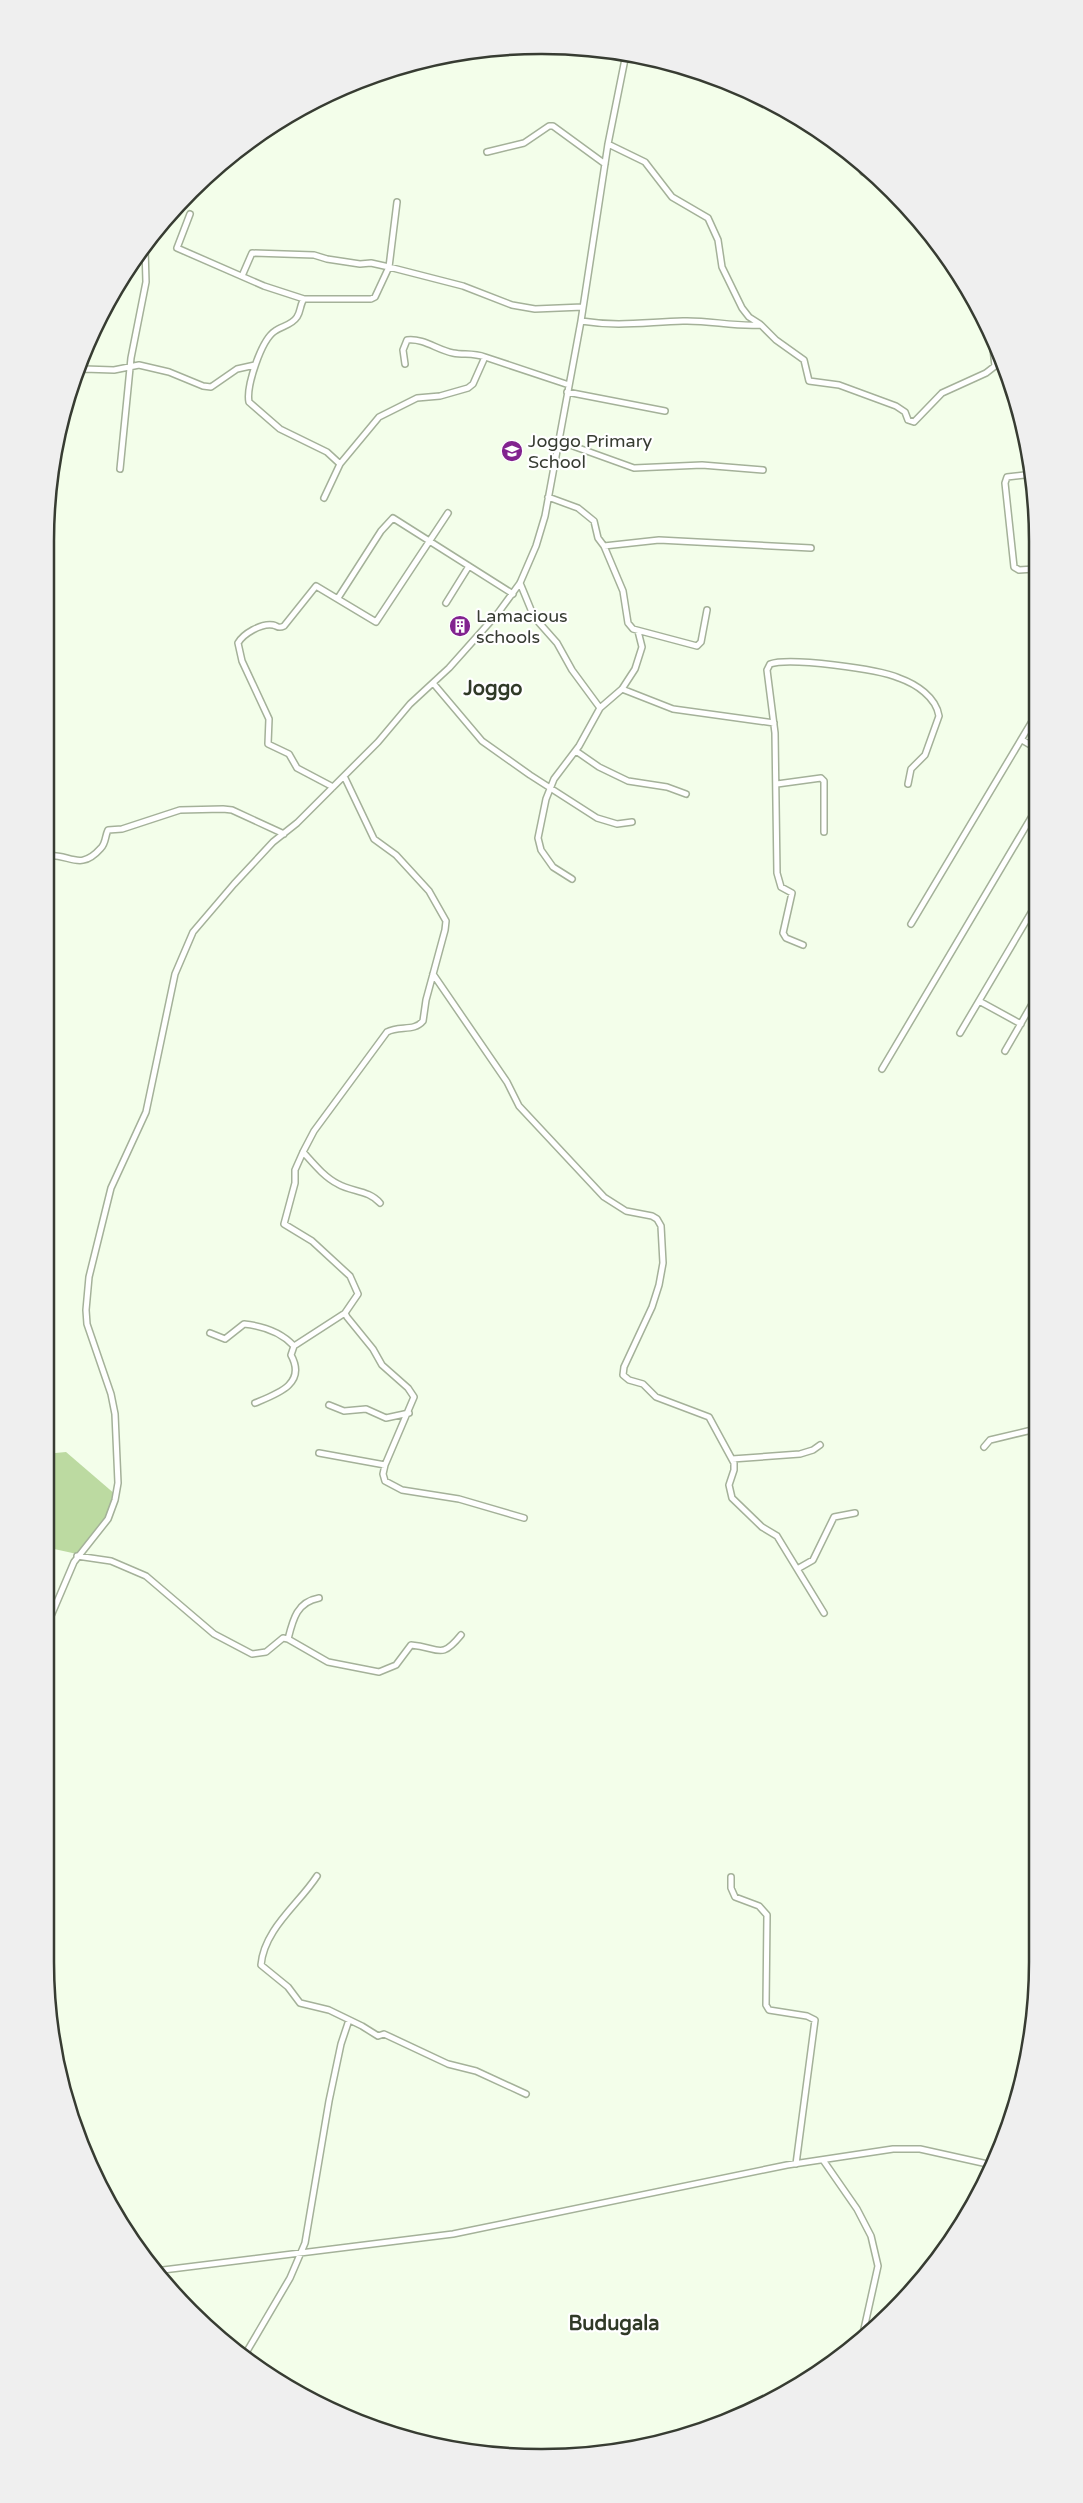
<svg xmlns="http://www.w3.org/2000/svg" width="1083" height="2503" viewBox="0 0 1083 2503" font-family="'Varela Round',sans-serif">
	<rect width="100%" height="100%" fill="#f3feea"/>
	<path fill="#bcdaa1" d="M66,1452L116,1495L106,1518L77,1554L45,1547V1454Z"/>
	<g fill="none" stroke-linecap="round" stroke-linejoin="round">
		<g stroke="#a4b199" stroke-width="8">
			<path id="minor" d="M608,144L645,162L672,197L708,218L718,240L722,267L742,308L749,317L760,324
				M487,152L524,143L549,126H553L605,164
				M859,165L863,172L870,175
				M190,214L177,248L264,286L304,299
				M242,276L252,253L314,255L327,259L360,264L371,263L389,267L397,202
				M581,321C619,327 646,322 683,321C709,320 734,327 761,325L776,340L804,360L809,381L839,385L896,406L905,412L908,420L914,422L942,393L986,373L995,366L991,331
				M405,364L403,350L407,340C424,338 437,350 453,353C464,355 473,353 485,357
				M75,374L84,369L114,370L139,365L169,372L203,386L211,387L237,369L255,365
				M567,392L665,411
				M559,441L634,468L702,465L763,470
				M340,464L327,452L280,429L249,402C246,387 261,340 275,331C282,326 292,325 297,317C301,311 300,304 304,299H371L375,297L389,267L463,286L512,305L535,309L583,307
				M120,469L131,358L146,282L145,248
				M1033,474L1007,477L1005,483L1014,567L1019,570L1034,569
				M548,497L578,508L594,521L598,538L604,546L623,591L628,623L633,629L697,646L701,642L707,610
				M324,498L340,464L379,417L417,398L440,396L468,388L473,384L485,357L569,385
				M604,546L659,540L811,548
				M520,583L534,617L557,643L572,670L600,708
				M338,598L381,531L393,518L513,594
				M446,603L469,566
				M433,683L482,741L530,775L597,818L617,824L632,822
				M622,689L673,709L774,723
				M1022,740L1034,747
				M576,751L599,767L628,781L667,787L686,794
				M344,776L374,839L396,855L429,891L446,921L445,930L426,1000L423,1021C414,1032 399,1025 387,1032L314,1131L303,1152L295,1170V1183L284,1224L312,1241L350,1276L358,1294L345,1313L347,1317L373,1349L382,1365L408,1388L414,1397L385,1465L383,1474L385,1481L402,1490L459,1499L524,1518
				M777,784L821,778L824,781V832
				M333,787L297,768L289,754L268,744L269,719L242,661L238,643C243,634 261,623 273,625C278,626 278,629 284,626L316,586L376,622L448,513
				M45,856C69,852 79,873 101,848C106,843 105,836 108,830L122,829L180,810L223,809L232,810L284,834
				M572,879L553,867L541,850L538,838L546,799L554,779L579,746L600,708L622,689L635,669L642,647L638,631
				M911,924L1034,718
				M803,945L786,938L783,933L792,893L781,887L777,873L775,733L767,670L770,664C790,657 878,669 899,678C916,684 936,697 939,716L925,755L911,769L908,784
				M433,974L507,1082L519,1106L604,1197L626,1211L652,1216L657,1219L661,1226L663,1263L659,1285L652,1307L624,1367L623,1375L629,1380L643,1384L656,1397L709,1417L734,1463V1470L729,1485L732,1498L762,1527L777,1536L824,1613
				M979,1001L1021,1024
				M960,1033L1035,906
				M1005,1051L1035,999
				M882,1069L1035,811
				M303,1152C313,1163 324,1177 338,1184C352,1192 369,1190 380,1203
				M210,1333L225,1339L244,1324C263,1326 281,1332 294,1346
				M255,1403C277,1394 307,1384 291,1355L294,1346L345,1313
				M329,1405L344,1411L366,1409L386,1418L409,1413
				M984,1447L990,1440L1036,1429
				M319,1453L385,1465
				M732,1459L800,1454L813,1450L820,1445
				M77,1556L111,1561L146,1576L214,1634L252,1654L266,1652L283,1638L288,1639L328,1662L379,1672L396,1665L411,1645C439,1647 440,1661 461,1635
				M799,1568L813,1560L834,1517L855,1513
				M45,1630L74,1562L108,1519L115,1500L118,1483L115,1414L111,1394L87,1324L86,1310L89,1277L111,1188L146,1112L175,974L193,932L234,884L273,842L297,823L378,742L410,704L449,668L498,613L520,583L536,546L545,516L581,321L608,144L626,54
				M288,1639C293,1619 297,1602 319,1598
				M317,1876C299,1904 264,1929 261,1965L288,1987L300,2003L329,2010L362,2026L378,2036L384,2034L448,2064L476,2071L526,2094
				M731,1877V1888L735,1897L759,1906L767,1915L766,2005L769,2010L807,2016L815,2020L796,2164
				M823,2160L857,2209L871,2236L878,2266L862,2338
				M155,2271L453,2234L787,2165L893,2149H920L992,2165
				M243,2358L290,2278L305,2243L329,2101L341,2044L349,2020"/>
		</g>
		<use href="#minor" stroke="#fff" stroke-width="5"/>
	</g>
	<defs>
		<g id="school-disc" transform="scale(1.125)"><circle r="9.5" fill="#82238f" stroke="#fff"/><path d="M0-5L7-2L0 1L-7-2ZM-4 1L0 2.5L4 1V4Q0 6-4 4Z" fill="#fff"/></g>
		<g id="building-disc" transform="scale(1.125)"><circle r="9.5" fill="#82238f" stroke="#fff"/><path d="M-4-6H4V6H1V3H-1V6H-4ZM-2.5-4.3h1.7v1.8h-1.7ZM.8-4.3h1.7v1.8H.8ZM-2.5-1h1.7V.8h-1.7ZM.8-1h1.7V.8H.8Z" fill="#fff"/></g>
	</defs>
	<g fill-rule="evenodd">
		<use href="#school-disc" x="512" y="451"/>
		<use href="#building-disc" x="460" y="626"/>
	</g>
	<g text-anchor="middle" stroke-width="4.5" stroke-linejoin="round" paint-order="stroke">
		<g font-size="18" fill="#373c32" stroke="#fff" text-anchor="start">
			<text x="528" y="447">Joggo Primary<tspan x="528" dy="21">School</tspan></text>
			<text x="476" y="622">Lamacious<tspan x="476" dy="21">schools</tspan></text>
		</g>
		<g font-size="20" font-weight="bold" fill="#303a27" stroke="#fff">
			<text x="493" y="695">Joggo</text>
			<text x="614" y="2330">Budugala</text>
		</g>
	</g>
	<path d="M0 0H1083V2503H0ZM541 54H542A487 487 0 0 1 1029 541V1962A487 487 0 0 1 542 2449H541A487 487 0 0 1 54 1962V541A487 487 0 0 1 541 54Z" fill="#efefef" fill-rule="evenodd"/>
	<path fill="none" stroke="#373c32" stroke-width="2.5" d="M541 54H542A487 487 0 0 1 1029 541V1962A487 487 0 0 1 542 2449H541A487 487 0 0 1 54 1962V541A487 487 0 0 1 541 54Z"/>
</svg>
